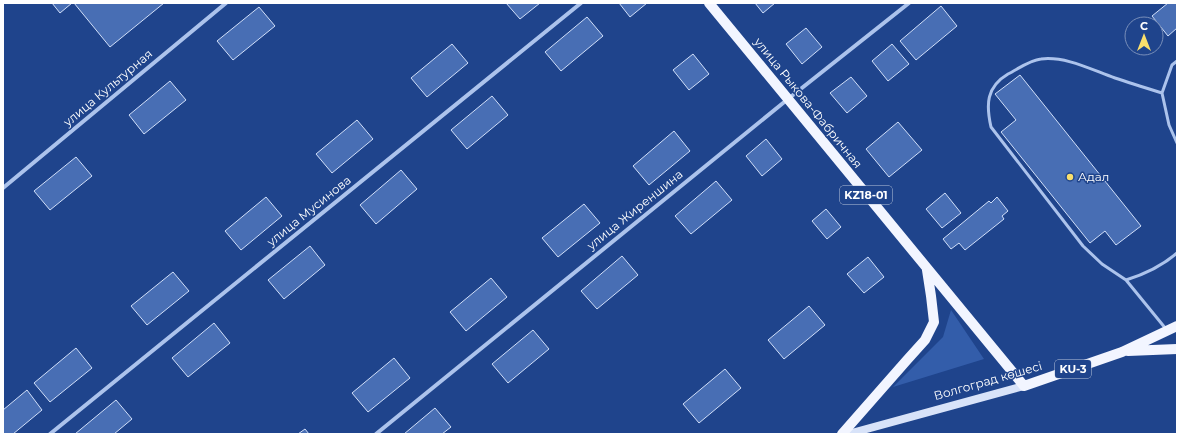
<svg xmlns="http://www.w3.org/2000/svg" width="1180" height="437" viewBox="0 0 1180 437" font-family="Montserrat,sans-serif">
	<rect width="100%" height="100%" fill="#1f448c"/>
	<path fill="#335daa" d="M951,310L984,359L893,387L943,337Z"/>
	<path fill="#486eb4" stroke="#d1dff9" d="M52,3H72L60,13Z
		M74,3H164L110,47Z
		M506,3H540L520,19Z
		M619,3H647L630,17Z
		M755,3H775L763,13Z
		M1168,3H1177V28L1168,36L1152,16Z
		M941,6L957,26L916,60L900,41Z
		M259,7L275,26L233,60L217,41Z
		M587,17L603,36L561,71L545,52Z
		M806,28L822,47L802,64L786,44Z
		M452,44L468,63L427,97L411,78Z
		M892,44L909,64L888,81L872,61Z
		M693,54L709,74L689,90L673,70Z
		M1020,75L1141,226L1116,245L1105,231L1090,243L1001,132L1016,120L995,94Z
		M851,77L867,96L847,113L830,93Z
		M170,81L186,100L144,134L129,115Z
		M492,96L508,115L467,149L451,130Z
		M357,120L373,139L332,173L316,154Z
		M898,122L922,150L889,177L866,149Z
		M674,131L690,151L649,185L633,166Z
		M766,139L782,159L762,176L746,156Z
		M76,157L92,176L50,210L34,191Z
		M401,170L417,189L376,224L360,205Z
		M716,181L732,200L691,234L675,216Z
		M945,193L961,213L942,228L926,209Z
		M266,197L282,216L241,250L225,231Z
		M997,197L1008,211L1002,216L1004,219L965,250L959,243L951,249L943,239L989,201L991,203Z
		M584,204L600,223L558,257L542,238Z
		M826,209L841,227L827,239L812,221Z
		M310,246L325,265L284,299L268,280Z
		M622,256L638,275L597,309L581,291Z
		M868,257L884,277L864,293L847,274Z
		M173,272L189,291L147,325L131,306Z
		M491,278L507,297L466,331L450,312Z
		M809,306L825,325L784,359L768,340Z
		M214,323L230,343L188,377L172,358Z
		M533,330L549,349L508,383L492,364Z
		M76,348L92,368L50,402L34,383Z
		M394,358L410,378L368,412L352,393Z
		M725,369L741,388L699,423L683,404Z
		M27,390L42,410L13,434H3V410Z
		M116,400L132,419L114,434H75Z
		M435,408L451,427L442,434H404Z
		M305,429L309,434H298Z"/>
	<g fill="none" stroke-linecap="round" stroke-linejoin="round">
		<path stroke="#acc3ec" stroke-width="3" d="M1177,61L1172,65L1162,93L1169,125L1177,143
			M1162,93C1146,88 1130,83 1115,78C1092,70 1066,56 1041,59C1030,60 1018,69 1008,74C986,87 986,105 991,127L1083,246L1102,264L1126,280L1166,329
			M1126,280C1145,274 1162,266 1177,253"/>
		<path stroke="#acc3ec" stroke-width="4" d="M3,188L226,3
			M50,434L581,3
			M376,434L788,99L909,3"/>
		<path stroke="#d8e3f9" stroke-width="8" d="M848,434L1024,386"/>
		<path stroke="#f2f5ff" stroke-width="10" d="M709,3L1024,386L1122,352L1177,326
			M1128,351L1177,349
			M842,434L907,360L925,340L934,322L931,296L927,270"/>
	</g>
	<circle fill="#fadf6c" stroke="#1f448c" stroke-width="1.5" cx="1070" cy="177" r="4"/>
	<g text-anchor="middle" stroke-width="3" stroke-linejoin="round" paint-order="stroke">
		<g fill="#1f448c" stroke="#bcc7dc" stroke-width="1">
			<rect x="840" y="186" width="52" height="18" rx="3"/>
			<rect x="1055" y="360" width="36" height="18" rx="3"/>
		</g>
		<g font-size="11" font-weight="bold" fill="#fff">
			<text x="866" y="199">KZ18-01</text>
			<text x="1073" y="373">KU-3</text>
		</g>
		<g font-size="12" fill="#fff" stroke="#1f448c">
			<text transform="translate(108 88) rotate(-40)" y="4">улица Культурная</text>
			<text transform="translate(808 103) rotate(51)" y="4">улица Рыкова-Фабричная</text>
			<text transform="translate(635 210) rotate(-39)" y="4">улица Жиреншина</text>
			<text transform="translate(309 211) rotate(-39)" y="4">улица Мусинова</text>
			<text transform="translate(988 381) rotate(-16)" y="4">Волгоград көшесі</text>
		</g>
		<g font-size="12" fill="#fff" stroke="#1f448c" text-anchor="start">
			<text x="1078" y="181">Адал</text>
		</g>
	</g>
	<rect width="1180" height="437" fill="none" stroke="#ffffff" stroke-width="8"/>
	<g transform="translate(1144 36)"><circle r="19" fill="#1f448c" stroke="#798fba"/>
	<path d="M0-3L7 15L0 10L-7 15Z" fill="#fadf6c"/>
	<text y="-6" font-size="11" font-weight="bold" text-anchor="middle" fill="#ffffff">С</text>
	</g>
</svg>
